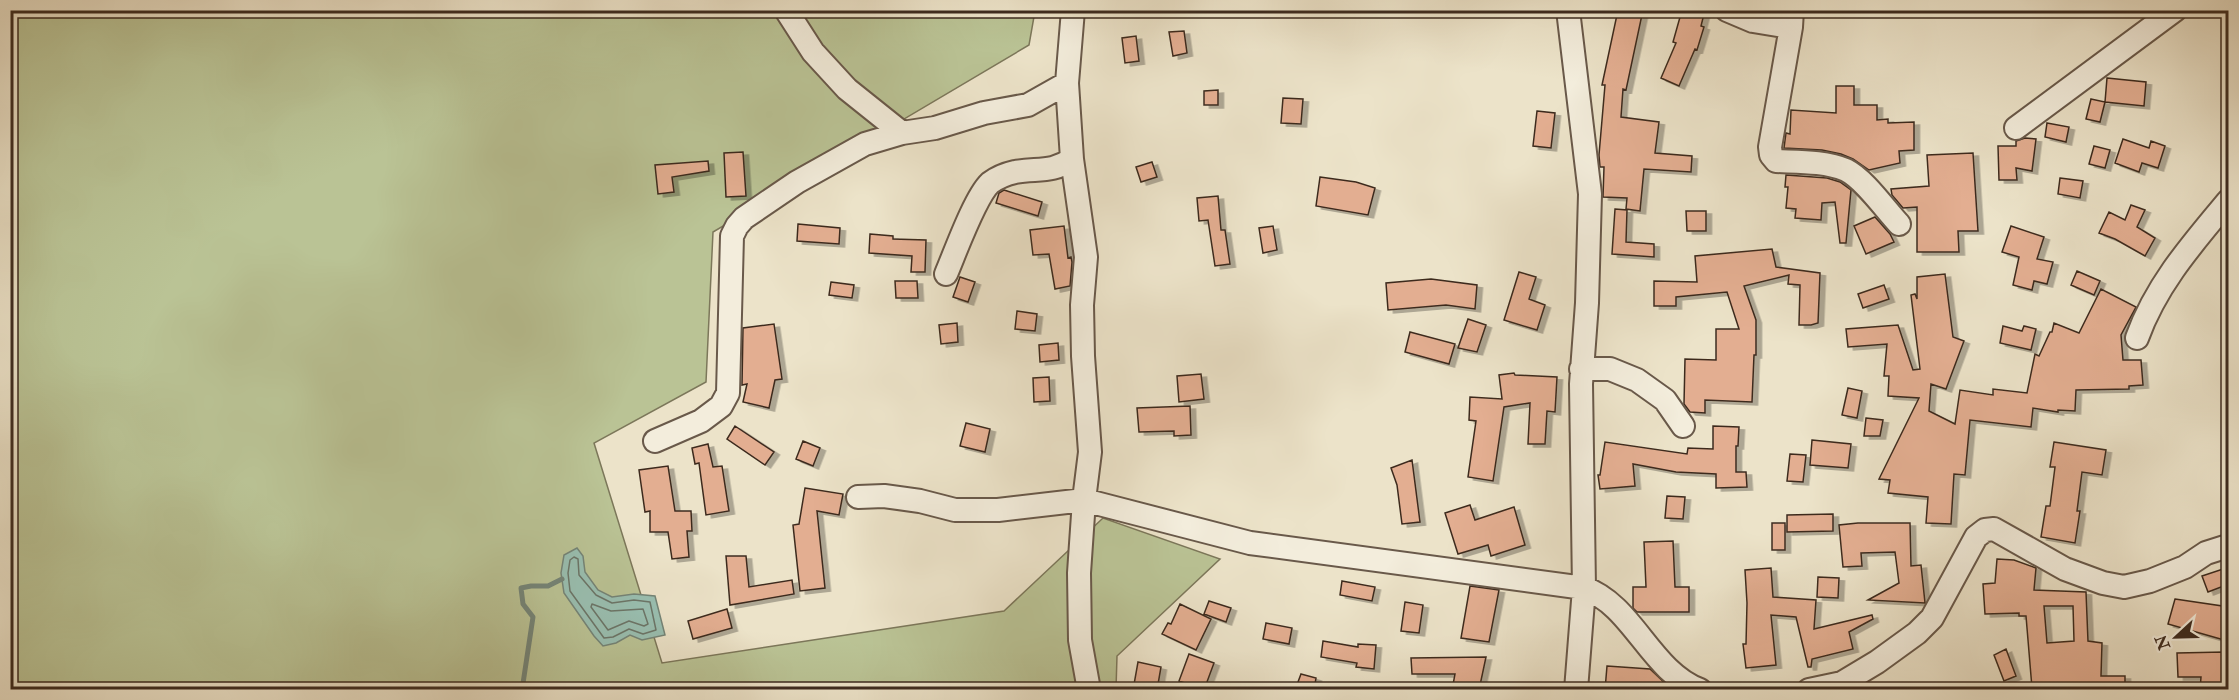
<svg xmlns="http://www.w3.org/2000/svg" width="2239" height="700" viewBox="0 0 2239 700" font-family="'IM FELL Double Pica',serif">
	<defs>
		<filter id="shadow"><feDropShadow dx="5.5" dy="3" stdDeviation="0" flood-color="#0004"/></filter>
	</defs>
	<rect width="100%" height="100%" fill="#ece3c9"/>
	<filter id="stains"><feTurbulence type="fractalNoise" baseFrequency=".00333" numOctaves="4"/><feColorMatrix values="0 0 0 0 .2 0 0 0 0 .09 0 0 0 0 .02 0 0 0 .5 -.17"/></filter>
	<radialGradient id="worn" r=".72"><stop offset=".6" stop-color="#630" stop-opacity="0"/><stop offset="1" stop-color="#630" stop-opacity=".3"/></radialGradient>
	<path fill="#bac395" stroke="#7c775a" stroke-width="1.5" d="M10,11H1035L1029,45L713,232L706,382L594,443L662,663L1004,611L1103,518L1220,559L1117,656L1116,689H11Z"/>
	<path fill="#99bfb1" stroke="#748477" stroke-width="1.5" d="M577,548L583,556L585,572L598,590L612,597L634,594L655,596L665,635L642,640L630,635L616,643L603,646L594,636L564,593L561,573L564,555Z"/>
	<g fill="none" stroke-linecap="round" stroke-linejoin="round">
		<path stroke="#6b7568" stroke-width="1.5" d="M574,557L578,559L579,575L596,595L612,603L634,600L650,602L656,630L643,634L629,629L613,637L604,638L570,591L568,573L570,560Z
			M592,604L611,611L643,609L648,624L644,626L629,621L608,630L591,607Z"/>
		<path stroke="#748477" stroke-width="5" d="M522,690L533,617L523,604L521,588L531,586H548L562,579"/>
	</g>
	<path fill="#e3ae91" stroke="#3d2b1f" stroke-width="1.5" fill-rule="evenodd" filter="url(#shadow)" d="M1618,10H1643L1626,90L1623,89L1621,117L1659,122L1655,153L1692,156L1691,172L1644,169L1640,211L1626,209L1627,198L1603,197L1604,167H1600L1599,155L1605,85H1602Z
		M1682,10H1705L1701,26L1704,27L1697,50L1695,49L1679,86L1661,78L1676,43L1673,42Z
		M1184,31L1187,53L1173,56L1169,32Z
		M1136,36L1139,61L1125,63L1122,38Z
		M2107,78L2146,82L2144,106L2105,102Z
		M1836,86H1854V105H1877V120L1888,119V123L1914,122V150L1899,151L1900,163L1869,170L1853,159L1841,154L1822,150L1784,148L1786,133L1790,134L1791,110L1836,113Z
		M1218,90V105H1204V91Z
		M1283,98L1303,99L1301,124L1281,123Z
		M2091,99L2105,102L2100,122L2086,119Z
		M1537,111L1555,113L1551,148L1533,146Z
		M2047,123L2069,127L2066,142L2045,137Z
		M2025,138L2036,139L2032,171L2016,168L2017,180H1999L1998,146H2016V141Z
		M2123,139L2149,148L2151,141L2165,146L2158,168L2142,163L2139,172L2115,163Z
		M2094,146L2110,150L2105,168L2089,164Z
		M743,152L746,196L726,197L724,153Z
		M1973,153L1978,231H1958L1959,252H1917V207L1903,208L1892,195L1891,189L1929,186L1927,155Z
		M708,161L709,171L672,177L674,192L658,194L655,165Z
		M1152,162L1157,177L1141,182L1136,167Z
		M1786,175L1827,178L1840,182L1851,190L1846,243H1840L1835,202L1822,203L1821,220L1795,218L1796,209L1786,208L1788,187H1785Z
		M1320,177L1356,182L1375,188L1368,215L1316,206Z
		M2060,178L2083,181L2080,198L2058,194Z
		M1004,190L1042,202L1038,216L996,203L999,193Z
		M1218,196L1221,230H1225L1230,264L1215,266L1208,220L1199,221L1197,198Z
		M2131,205L2145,210L2137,227L2155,238L2145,256L2115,239L2099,233L2109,212L2125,220Z
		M1615,209L1627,210L1626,242L1654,244V257L1612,254Z
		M1686,211H1706V231H1687Z
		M1875,217L1890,234L1894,242L1866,254L1854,226Z
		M798,224L840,228L839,244L797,241Z
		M1064,226L1068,258L1071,257L1072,262L1070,286L1055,289L1049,254L1033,255L1030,230Z
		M1273,226L1277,250L1263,253L1259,228Z
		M2011,226L2044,237L2037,259L2053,262L2047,284L2034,281L2032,290L2013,285L2019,257L2002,252Z
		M870,234L893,236V239L926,240L925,272H911L912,256L869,253Z
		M1772,249L1776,267L1820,273L1818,323L1811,325H1799L1800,285L1788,284L1789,275L1744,286L1756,320V355H1754L1752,402L1705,400V413L1690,412L1684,404L1685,359L1716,360V329H1739L1727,292L1676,297V306H1654V281L1697,282L1695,256Z
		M2077,271L2100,281L2094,295L2071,285Z
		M1519,272L1536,277L1529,299L1545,305L1537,330L1504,320Z
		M1945,274L1953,337L1964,341L1946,389L1931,384L1929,411L1955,424L1960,390L1993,395V389L2027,393L2035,354L2039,356L2050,332H2052L2054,323L2079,333L2101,289L2136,307L2121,335L2123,360H2141L2143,385L2129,386V389L2076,390L2075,411L2058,410V412L2033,408L2031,427L1970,420L1965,475L1954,474L1951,524L1926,523L1928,497L1888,493L1890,480L1879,479L1919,398L1888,396L1889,376H1884L1887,344L1848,347L1846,329L1898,325L1913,370L1920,369L1911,295L1915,294L1917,299V277Z
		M960,277L975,282L968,302L953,297Z
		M1431,279L1477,285L1475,309L1446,305L1388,310L1386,283Z
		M895,281H917L918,298H896Z
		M831,282L854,285L852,298L829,295Z
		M1884,285L1889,299L1863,308L1858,294Z
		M1017,311L1037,314L1035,331L1015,329Z
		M1468,319L1486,325L1477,352L1458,348Z
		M957,323L958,342L941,344L939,325Z
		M774,324L782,379L775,380L769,408L743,402L747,384L742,385L743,328Z
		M2003,326L2022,331L2024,326L2036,329L2031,350L2000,343Z
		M1410,332L1455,344L1449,364L1405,352Z
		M1058,343L1059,360L1040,362L1039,345Z
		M1514,373L1515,375L1557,377L1555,412L1547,411L1545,444H1528L1530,403L1504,407L1493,481L1468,477L1476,421L1469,420L1470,397L1502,399L1499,375Z
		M1201,374L1204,399L1179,402L1177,376Z
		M1049,377L1050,401L1034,402L1033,378Z
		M1848,388L1862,391L1857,418L1842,415Z
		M1190,406L1191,435L1174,436V431L1139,432L1137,408Z
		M1866,418L1883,420L1880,436H1864Z
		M966,423L990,429L985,452L960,446Z
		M735,426L774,452L765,465L727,439Z
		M1713,426L1739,427L1738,446H1736V472H1746L1747,487L1716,488V474L1676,472L1633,464L1635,486L1600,489L1598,475H1600L1605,442L1687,454L1688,448L1713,449Z
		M1812,440L1851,444L1848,468L1810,465Z
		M803,441L820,448L813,466L796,459Z
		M2054,442L2106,450L2102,475L2082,472L2077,511H2080L2075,543L2041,537L2046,506H2050L2055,467H2050Z
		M708,444L713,467L722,466L729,511L706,515L699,463L695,464L692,448Z
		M1790,454L1806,455L1803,482L1787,481Z
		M1412,460L1420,522L1402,524L1397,485L1391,468Z
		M668,466L675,511H691L692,531H687L689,557L672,559L668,532H650V511L645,512L639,470Z
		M805,488L843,494L839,515L817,511L825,588L800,591L793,525L799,524Z
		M1667,496L1685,497L1683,519L1665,518Z
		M1470,505L1475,520L1514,507L1525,545L1491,556L1488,545L1458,554L1445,513Z
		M1833,514V531L1787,532V515Z
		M1772,523H1785V550H1772Z
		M1858,523H1910L1911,566L1921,565L1925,603L1868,600L1899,583L1895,552L1861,553L1862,566L1843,567L1839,525Z
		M1673,541L1675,587H1689V612H1637L1633,608V587H1646L1644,542Z
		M726,556H746L749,587L792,580L794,594L730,605Z
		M1997,559L2014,560L2036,568L2034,590L2086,592L2088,641L2102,643L2101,676H2125V690L2032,688L2026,616H2019V613L1985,614L1983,584L1995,583ZM2044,606H2073L2074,641L2047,643Z
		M2229,567V584L2208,592L2202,576Z
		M1771,568L1773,597L1816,600L1814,629L1872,615L1873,619L1849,632L1853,649L1812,659L1811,667H1808L1796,617L1771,615L1776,665L1746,668L1743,644H1746L1747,603L1745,570Z
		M1818,577L1839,578L1838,598L1817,597Z
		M1342,581L1375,587L1372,601L1340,595Z
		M1470,586L1499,590L1489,642L1461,638Z
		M2175,599L2229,607V636H2224V640L2168,624Z
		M1209,601L1231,608L1226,622L1204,614Z
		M1405,602L1423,605L1419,633L1401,631Z
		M1180,604L1211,619L1196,650L1162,634L1168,623L1171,624Z
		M727,609L732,628L693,639L688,621Z
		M1266,623L1292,628L1289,644L1263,639Z
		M1323,641L1358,647V644L1376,645L1374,669L1356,667L1357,663L1321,657Z
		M2006,649L2016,676L2004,681L1994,655Z
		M2224,652V674H2229V690H2200L2201,677H2178L2177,653Z
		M1189,654L1214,663L1204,690L1179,681Z
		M1486,657L1479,690H1452L1455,674H1412L1411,658Z
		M1138,662L1161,667L1157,690H1133Z
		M1607,666L1650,669L1669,687V690H1605Z
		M1301,674L1316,678L1314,690H1295Z"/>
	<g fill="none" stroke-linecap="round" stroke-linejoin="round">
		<g stroke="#69594a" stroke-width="26">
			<path id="minor" d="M786,10L813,52L847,89L902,133
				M1073,10L1067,83L1072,159L1086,257L1082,305L1083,356L1090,452L1084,500L1079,573L1080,640L1089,690
				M1568,10L1590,194L1587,303L1581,384L1584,588L1576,690
				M1727,10L1753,21L1791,27
				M1792,10L1791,27L1770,147L1771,155L1776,161C1798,162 1825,161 1846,170C1864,179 1885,209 1899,224
				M2016,128L2175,10
				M946,274C955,253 975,197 990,183C998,177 1006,174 1015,172C1038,168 1052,173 1072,159
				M2137,338C2156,285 2192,244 2228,201
				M1581,369H1610L1637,380L1665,400L1683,426
				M655,441L701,421L721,406L728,393L732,236L737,226L744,218L797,182L865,144L902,133L935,128L984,113L1028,105L1067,83
				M858,497L884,496L920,501L955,510H998L1084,500L1250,543L1584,588C1633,605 1650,671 1700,690
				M1809,690L1842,683L1877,662L1917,633L1932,618L1976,537L1985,530L1994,529L2065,569L2103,583L2124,587L2150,581L2185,567L2206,553L2228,546"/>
		</g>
		<use href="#minor" stroke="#f3eddc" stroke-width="22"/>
	</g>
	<rect width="2239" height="700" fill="none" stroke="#ece3c9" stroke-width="36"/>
	<rect x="12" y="12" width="2215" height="676" fill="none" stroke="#3d2b1f" stroke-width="3"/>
	<rect x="18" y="18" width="2203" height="664" fill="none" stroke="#3d2b1f" stroke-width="1.5"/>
	<g transform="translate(2176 637) rotate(248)" stroke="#f3eddc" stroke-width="4.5" paint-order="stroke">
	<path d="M0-4.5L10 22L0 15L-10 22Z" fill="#3d2b1f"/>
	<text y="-9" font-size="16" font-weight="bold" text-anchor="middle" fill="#3d2b1f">N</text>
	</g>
	<rect width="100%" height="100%" filter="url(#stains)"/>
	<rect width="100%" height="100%" fill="url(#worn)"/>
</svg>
